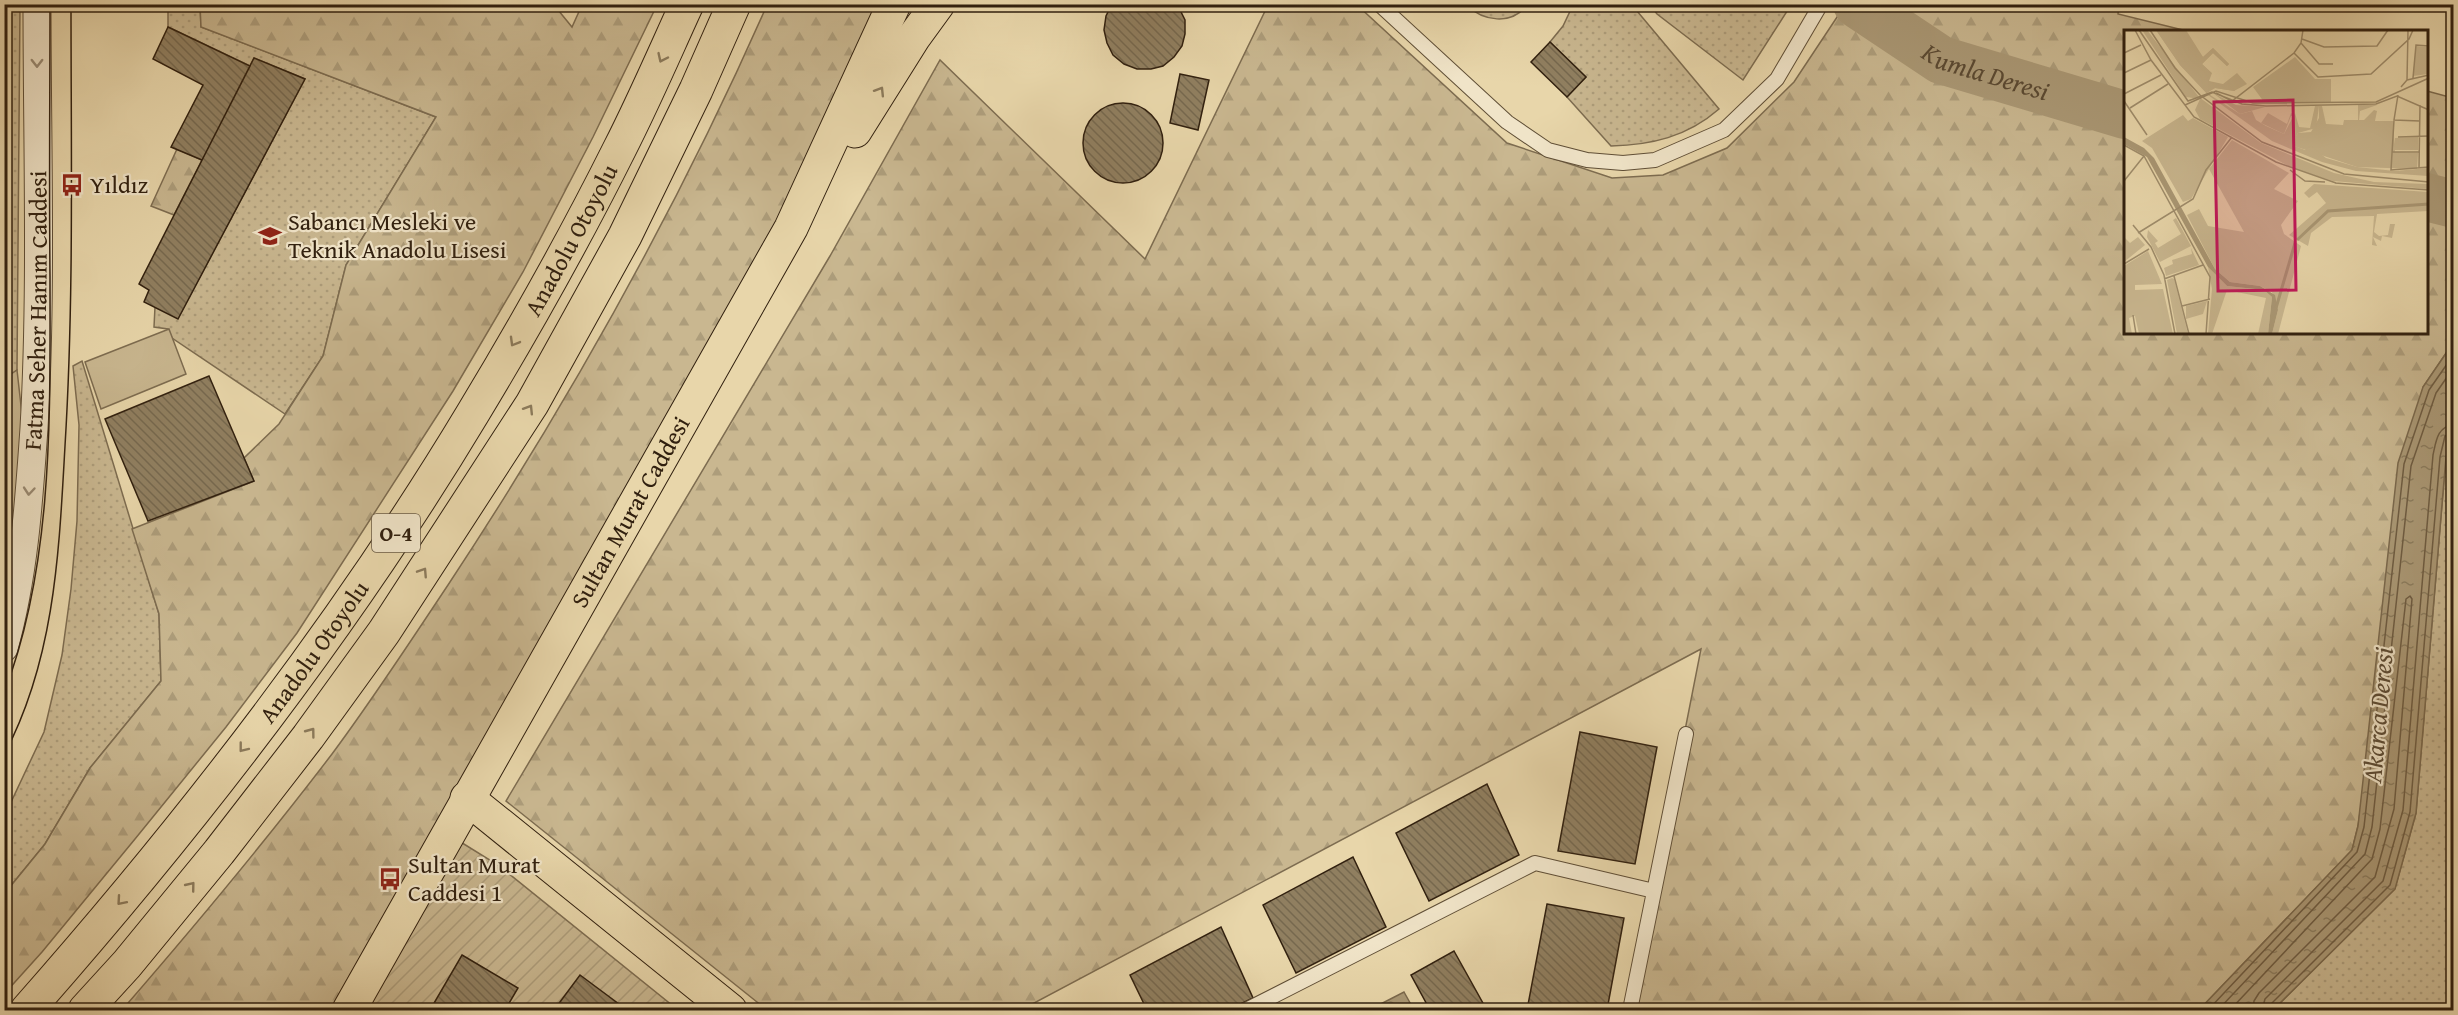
<svg xmlns="http://www.w3.org/2000/svg" width="2458" height="1015" viewBox="0 0 2458 1015" font-family="'Gentium Book Plus',serif">
	<defs>
		<pattern id="grass-dots" width="8" height="8" patternUnits="userSpaceOnUse" patternTransform="scale(1.5)"><rect width="8" height="8" fill="#c9b790"/><path d="M2 2h.1M6 6h.1" fill="none" stroke="#ad9d7b" stroke-width="1.8" stroke-linecap="round"/></pattern>
		<pattern id="forest-firs" width="22" height="20" patternUnits="userSpaceOnUse" patternTransform="scale(1.5)"><rect width="22" height="20" fill="#c9b790"/><path d="M5 1l3.5 6h-7zM16 11l3.5 6h-7z" fill="#ad9d7b"/></pattern>
		<pattern id="garden-furrows" width="10" height="10" patternUnits="userSpaceOnUse" patternTransform="scale(1.5)"><rect width="10" height="10" fill="#c9b790"/><path d="M-1 1l2-2M0 10L10 0M9 11l2-2" fill="none" stroke="#ad9d7b"/></pattern>
		<pattern id="water-ripples" width="26" height="14" patternUnits="userSpaceOnUse" patternTransform="scale(1.5)"><rect width="26" height="14" fill="#aa9875"/><path d="M2 4q2-2 4 0t4 0M15 11q2-2 4 0t4 0" fill="none" stroke="#8b7c5e"/></pattern>
		<pattern id="building-back-hatch" width="6" height="6" patternUnits="userSpaceOnUse" patternTransform="scale(1.5)"><rect width="6" height="6" fill="#907f60"/><path d="M-1 5l2 2M0 0l6 6M5-1l2 2" fill="none" stroke="#76684e"/></pattern>
	</defs>
	<rect width="100%" height="100%" fill="#e8d6aa"/>
	<filter id="stains"><feTurbulence type="fractalNoise" baseFrequency=".00333" numOctaves="4"/><feColorMatrix values="0 0 0 0 .2 0 0 0 0 .09 0 0 0 0 .02 0 0 0 .5 -.17"/></filter>
	<radialGradient id="worn" r=".72"><stop offset=".6" stop-color="#630" stop-opacity="0"/><stop offset="1" stop-color="#630" stop-opacity=".3"/></radialGradient>
	<path fill="url(#grass-dots)" stroke="#7d6c50" stroke-width="1.5" d="M20,4L17,370L5,379L4,5Z
		M168,5H200L201,27L436,117L346,265L323,356L285,414L172,338L168,329L154,327L155,307L178,318L305,79L254,58L250,66L168,27Z
		M1466,5H1527C1511,26 1483,21 1466,5Z
		M1573,5H1632L1719,109C1687,137 1651,145 1611,146L1567,97L1586,77L1550,42L1563,26Z
		M1650,5H1791L1743,80L1657,14Z
		M82,361L159,614L161,681L90,768L45,844L5,893V815L44,732L62,655L71,589L77,521L79,425L73,366Z
		M2453,427L2454,869L2449,897L2454,899L2453,1010H2273L2395,888L2416,813L2446,457Z"/>
	<path fill="url(#forest-firs)" stroke="#7d6c50" stroke-width="1.5" d="M200,5H554L572,27L582,5H657L593,137L523,272L453,391L297,633L226,727L135,839L42,952L5,993V893L45,844L90,768L161,681L159,614L132,529L254,481L244,458L279,424L323,356L346,265L436,117L201,27Z
		M767,5H880L781,221L330,1010H122C194,927 265,842 332,754C373,699 410,642 448,585C570,400 678,207 767,5Z
		M1268,5H1357L1507,143L1612,178L1663,175L1727,148L1794,82L1845,5H2119L2118,14L2187,31L2125,32V333H2426L2427,91L2453,98V343L2423,387L2358,826L2352,850L2199,1010H1630L1701,649L1021,1010H767L506,801L830,256L940,60L1145,259Z
		M177,149L202,160L174,215L151,206Z"/>
	<path fill="#c9b790" stroke="#7d6c50" stroke-width="1.5" d="M169,329L186,374L101,409L85,362Z
		M17,370L29,477L5,648L4,379Z"/>
	<path fill="url(#garden-furrows)" stroke="#7d6c50" stroke-width="1.5" d="M459,841L498,865L678,1010H363Z"/>
	<path fill="url(#water-ripples)" stroke="#7a684c" stroke-width="1.5" d="M2453,343V427L2446,457L2416,813L2395,889L2273,1010H2199L2352,850L2358,826L2398,463L2423,387Z
		M1404,992L1414,1010H1369Z"/>
	<g fill="none" stroke-linecap="round" stroke-linejoin="round">
		<path stroke="#6e5c42" stroke-width="1.5" d="M2208,1010L2357,852L2364,827L2404,464L2429,390L2454,354
			M2218,1010L2365,854L2372,827L2411,466L2436,393L2454,367
			M2230,1010L2372,859L2380,829L2406,599L2410,596L2412,599L2394,809L2375,877L2259,993L2254,1001L2253,1010
			M2262,1010L2265,999L2383,881L2403,810L2433,455C2436,442 2437,426 2454,425
			M2269,1010L2271,1004L2390,885L2410,812L2440,457L2445,436L2454,432"/>
		<g stroke="#aa9875" stroke-width="48">
			<path id="s1" d="M1857,4L1941,60L2125,115"/>
			<path d="M2426,197L2454,204"/>
		</g>
	</g>
	<path fill="url(#building-back-hatch)" stroke="#31200f" stroke-width="1.5" d="M1112,4H1177L1185,20V34L1182,46L1174,57L1163,66L1151,69H1137L1124,64L1113,55L1107,43L1104,30L1106,16Z
		M168,27L250,66L202,160L171,147L203,85L153,59Z
		M1550,42L1586,77L1567,97L1531,62Z
		M254,58L305,79L178,319L144,302L149,290L139,284Z
		M1180,74L1209,80L1198,130L1170,123Z
		M1083 143a40 40 0 1 1 80 0a40 40 0 1 1-80 0Z
		M209,376L254,481L148,521L105,419Z
		M1580,732L1657,747L1635,864L1558,851Z
		M1487,784L1519,855L1429,901L1396,833Z
		M1353,857L1386,927L1296,973L1263,905Z
		M1547,904L1624,918L1607,1010H1527Z
		M1221,927L1253,998L1228,1010H1147L1130,975Z
		M1454,951L1484,1005L1475,1010H1430L1411,975Z
		M462,955L518,988L505,1010H430Z
		M580,975L627,1010H554Z"/>
	<g fill="none" stroke-linecap="round" stroke-linejoin="round">
		<g stroke="#5f4e36" stroke-width="16">
			<path id="service" d="M1379,4L1507,122L1548,150L1587,160L1623,163L1655,160L1724,130L1777,79L1821,4
				M1246,1010L1535,863L1654,891
				M1630,1010L1686,734"/>
		</g>
		<g stroke="#5f4e36" stroke-width="29">
			<g id="minor">
				<path id="s2" d="M4,648C24,577 29,501 34,428C42,287 37,145 37,4"/>
			</g>
		</g>
		<g stroke="#31200f" stroke-width="35">
			<g id="primary">
				<path d="M855,131L914,37L938,4"/>
				<path d="M467,798L730,1010"/>
				<path id="s3" d="M349,1010L791,228L894,4"/>
			</g>
		</g>
		<g stroke="#31200f" stroke-width="35">
			<g id="motorway">
				<path id="s4" d="M27,1010C191,824 345,626 473,413C525,327 575,238 620,148C644,101 665,52 687,4"/>
				<path d="M85,1010L127,964L219,852L308,737L384,632L532,404L625,236L696,90L734,4"/>
			</g>
		</g>
		<use href="#service" stroke="#f0e4c8" stroke-width="14"/>
		<use href="#minor" stroke="#f0e4c8" stroke-width="27"/>
		<use href="#primary" stroke="#e8d6aa" stroke-width="33"/>
		<use href="#motorway" stroke="#e8d6aa" stroke-width="33"/>
		<path stroke="#31200f" stroke-width="1.5" d="M4,693C54,564 50,413 50,276C49,186 50,95 50,4
			M4,755C55,659 59,552 65,446C74,299 71,152 71,4"/>
	</g>
	<defs><path id="oneway-chevron" d="M-2-3.5L2.5 0L-2 3.5" fill="none" stroke-width="1.6" stroke-linecap="round" stroke-linejoin="round" transform="scale(1.5)"/></defs>
	<g stroke="#8c7b5c">
		<use href="#oneway-chevron" transform="translate(662 58) rotate(115)"/>
		<use href="#oneway-chevron" transform="translate(880 91) rotate(-58)"/>
		<use href="#oneway-chevron" transform="translate(514 342) rotate(120)"/>
		<use href="#oneway-chevron" transform="translate(529 409) rotate(-58)"/>
		<use href="#oneway-chevron" transform="translate(423 572) rotate(-57)"/>
		<use href="#oneway-chevron" transform="translate(311 732) rotate(-53)"/>
		<use href="#oneway-chevron" transform="translate(243 748) rotate(128)"/>
		<use href="#oneway-chevron" transform="translate(191 886) rotate(-51)"/>
		<use href="#oneway-chevron" transform="translate(121 901) rotate(131)"/>
	</g>
	<g stroke="#9a8c75">
		<use href="#oneway-chevron" transform="translate(37 63) rotate(90)"/>
		<use href="#oneway-chevron" transform="translate(29 491) rotate(95)"/>
	</g>
	<defs>
		<g id="bus-bare" transform="scale(1.8)"><path d="M-5-6H5V4H4V6H2V4H-2V6H-4V4H-5ZM-3.5-4V0h7V-4ZM-3.5 1.2v1.5H-2V1.2ZM2 1.2v1.5H3.5V1.2Z" fill="#8f2418" stroke="#f0e4c8" stroke-width="2.5" paint-order="stroke"/></g>
		<g id="school-bare" transform="scale(1.8)"><path d="M0-5L7-2L0 1L-7-2ZM-4 1L0 2.5L4 1V4Q0 6-4 4Z" fill="#8f2418" stroke="#f0e4c8" stroke-width="2.5" paint-order="stroke"/></g>
	</defs>
	<g fill-rule="evenodd">
		<use href="#bus-bare" x="72" y="185"/>
		<use href="#school-bare" x="270" y="236"/>
		<use href="#bus-bare" x="390" y="879"/>
	</g>
	<g text-anchor="middle" stroke-width="4.5" stroke-linejoin="round" paint-order="stroke">
		<rect fill="#f0e4c8" stroke="#6a5b46" stroke-width="1.5" x="372" y="514" width="48" height="38" rx="4.5"/>
		<g font-size="22" font-weight="bold" fill="#31200f">
			<text x="396" y="541">O-4</text>
		</g>
		<g font-size="24" fill="#31200f" stroke="#f0e4c8" text-anchor="start">
			<text x="90" y="193">Yıldız</text>
			<text x="288" y="230">Sabancı Mesleki ve<tspan x="288" dy="28">Teknik Anadolu Lisesi</tspan></text>
			<text x="408" y="873">Sultan Murat<tspan x="408" dy="28">Caddesi 1</tspan></text>
		</g>
		<g font-size="24" fill="#31200f" stroke="#f0e4c8">
			<text dy="8" stroke="none"><textPath href="#s4" startOffset="945">Anadolu Otoyolu</textPath></text>
			<text dy="8" stroke="none"><textPath href="#s2" startOffset="340">Fatma Seher Hanım Caddesi</textPath></text>
			<text dy="8" stroke="none"><textPath href="#s3" startOffset="572">Sultan Murat Caddesi</textPath></text>
			<text dy="8" stroke="none"><textPath href="#s4" startOffset="459">Anadolu Otoyolu</textPath></text>
		</g>
		<g font-size="26" font-style="italic" fill="#5b4a33" stroke="#f0e4c8">
			<text dy="9" stroke="none"><textPath href="#s1" startOffset="147">Kumla Deresi</textPath></text>
			<text transform="translate(2378 715) rotate(-85)" y="9">Akarca Deresi</text>
		</g>
	</g>
	<g transform="translate(2124 30)">
		<rect width="304" height="304" fill="#e8d6aa"/>
		<path d="M32,0H62L79,27L89,18L105,34L103,36L89,23L78,34L88,43L85,51L99,54L113,43L123,54L110,61L91,58L82,62L56,35ZM171,27L191,49H207V72H140L129,57ZM89,63L112,75L141,77L116,84ZM234,75H253L236,81L235,90H240L250,80L253,81L251,91H269L271,122L294,123L293,139L233,137L167,115L174,103L187,102L195,88V76H198L202,94L219,95L220,90H234ZM144,83L163,94L167,83L171,86H167L160,104L137,93ZM294,107V120H270L271,108ZM190,154L304,162V181L253,184L250,202L255,206L264,205L266,194H271L268,208L258,206L257,211L249,207L253,216L248,215L250,186L208,187L187,203L184,216L165,205L202,173L193,162L185,168L180,163ZM52,188L67,216L36,232L23,207L24,200L34,211L31,213L34,218L57,204L49,190ZM0,207L6,213L14,207L21,215L0,232ZM67,218L75,235L42,246L40,238L49,234L48,230L68,224ZM24,221L38,254L11,255V260L39,259L49,304H15L11,286L5,288L8,304H0V236ZM84,237L103,256L140,260L148,267L144,304H134L142,268L103,260L88,304H84L88,259Z" fill="#c9b790"/>
		<path d="M18,0H23L75,67L137,113L210,143L250,152L304,154V159L209,151L168,138L76,89L71,80L76,69L62,67ZM32,0H58L67,24L66,29L78,48L98,57L107,53L111,61L91,58L83,63L116,84L128,81L132,90L142,96L160,104L171,83L175,97L186,98L191,76H195L192,98L174,103L168,115L181,120L187,116L202,128L233,137L271,141L304,138V146L232,141L198,132L148,111L84,65L56,35ZM89,18L105,34L103,36L89,23L78,34L88,44L75,39L71,22L72,19L79,27ZM108,110L165,143L150,159L174,171L157,195L160,204L177,216L154,304H148L154,280L148,262L136,256L106,252L91,239L63,185L75,179L84,196L120,202L85,139Z" fill="#c9b790"/>
		<path d="M292,16L304,17V44L289,46ZM48,248L50,249L64,304H53L43,250Z" fill="#c9b790"/>
		<path d="M59,85L64,91L69,88L104,107L67,169L59,172L28,118L18,111ZM83,271L79,284L62,289V276Z" fill="#c9b790"/>
		<path d="M0,107L20,118L30,128L91,239L106,252L136,256L151,265L154,280L148,304H144L148,267L140,260L103,256L84,237L23,127L0,114Z" fill="#aa9875"/>
		<path fill="none" stroke="#aa9875" stroke-width="3" d="M173,210L204,181L305,174M152,278L171,213"/>
		<path fill="none" stroke="#9f8d6c" stroke-width="1.5" d="M11,0L27,30L70,87L152,132L212,153M15,0L64,71L88,62L118,74L142,76L252,74L273,66L305,80M26,0L51,38L76,65L138,112L220,144L305,152M178,9L200,17L253,16L264,0M177,13L195,34H209M0,23L17,15M170,23L194,47L247,44L285,9L289,0M0,43L27,30M289,48L292,15L305,16M283,50L305,45M277,57L283,50L284,0M92,63L108,71L170,23L177,13L179,0M0,64L37,45M274,65L270,90L296,91M0,71L23,105M61,75L92,61L129,73L252,72L305,48M6,78L44,54M270,90L267,140L305,137M274,107L305,106M0,115L20,126L86,247L82,304M268,122H295M295,138L296,75M166,140L181,151L201,152M0,151L20,126M211,153L305,160M9,195L27,217L40,245L51,304M14,203L69,169L82,140L108,107M0,234L25,219M50,246L65,304M40,249L79,235M58,276L86,269M9,285L12,304"/>
		<path fill="#c2185b" fill-opacity="0.15" stroke="#c2185b" stroke-width="3" d="M169,70L172,260L94,261L90,72Z"/>
		<rect width="304" height="304" fill="none" stroke="#31200f" stroke-width="3"/>
	</g>
	<rect width="2458" height="1015" fill="none" stroke="#e8d6aa" stroke-width="24"/>
	<rect x="6" y="6" width="2446" height="1003" fill="none" stroke="#31200f" stroke-width="3"/>
	<rect x="12" y="12" width="2434" height="991" fill="none" stroke="#31200f" stroke-width="1.5"/>
	<rect width="100%" height="100%" filter="url(#stains)"/>
	<rect width="100%" height="100%" fill="url(#worn)"/>
</svg>
